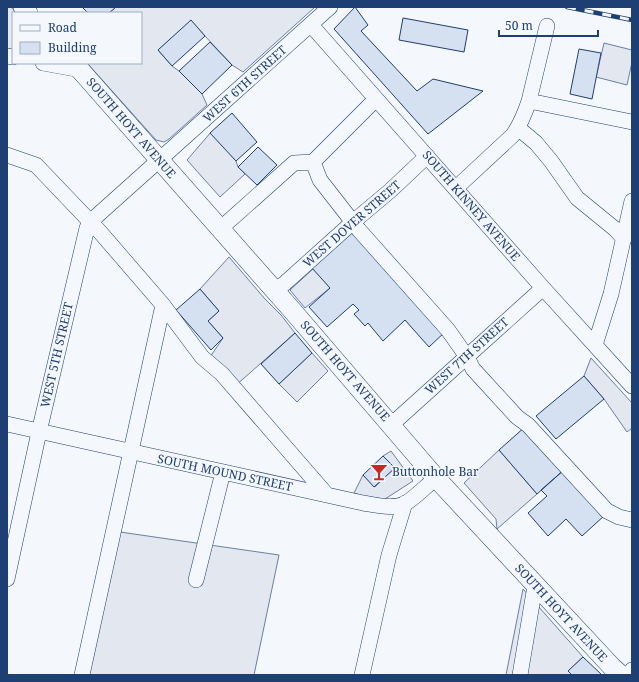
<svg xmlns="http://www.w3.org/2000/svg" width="639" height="682" viewBox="0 0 639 682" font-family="'Noto Serif',serif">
	<rect width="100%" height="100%" fill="#f4f7fb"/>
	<path fill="#e3e9f0" stroke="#687fa3" d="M7,7H11L16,13H13V51L7,49Z"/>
	<path fill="#e3e8f0" stroke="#687fa3" d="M116,7H315L243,72L232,65L191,21L158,50L172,66L179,71L202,94L207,105L169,139L164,142L156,140L87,63H141V13H109Z
		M604,43L632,50V62L627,85L596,77Z
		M212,131L236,161L238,167L245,174L220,197L187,160Z
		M229,257L265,299L281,315L295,333L234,387L210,357L223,338L208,321L219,311L200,289Z
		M314,268L330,288L305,308L290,290Z
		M312,353L328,371L297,402L279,384Z
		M591,358L632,403V428L627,432L604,399L584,376Z
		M499,450L537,494L497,529L496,519L464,483Z
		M391,451L413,481L385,499L366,497L354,493L363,475L375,487L394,468L383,456Z
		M113,531L279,555L254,675H82Z
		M523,589L583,657L568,671L572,675H506Z"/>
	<path fill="#d5e0f0" stroke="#1d3f73" d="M82,7H116L109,13H88Z
		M355,7L368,25L361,31L417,91L433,79L483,91L428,134L334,29Z
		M403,18L468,30L464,52L399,40Z
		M191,20L205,36L172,66L158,50Z
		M210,42L232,65L202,94L179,71Z
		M579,49L601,53L592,99L570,94Z
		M232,113L257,142L236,161L210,133Z
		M258,147L277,165L257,185L238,167Z
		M355,229L446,331L429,347L405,320L383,341L368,323L365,326L354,314L359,310L353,304L327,327L309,307L330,288L312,268Z
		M200,289L219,311L208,321L223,338L211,350L176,310Z
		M295,333L312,353L279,384L261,364Z
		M584,376L604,399L556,439L536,416Z
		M526,426L565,469L537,494L499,450Z
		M383,456L395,468L374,487L363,475Z
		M565,469L605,515L582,536L566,519L548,536L528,513L547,496L541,490Z
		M583,657L602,675H572L568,671Z"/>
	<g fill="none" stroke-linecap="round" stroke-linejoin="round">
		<g stroke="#1d3f73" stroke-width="16">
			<path id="minor" d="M311,25L543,288L632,386
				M7,56L13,57
				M43,63L81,70
				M529,101L632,122
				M518,128L536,143L551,161L577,198L615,229L624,239
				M7,155L36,165L100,232L163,305L82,675
				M313,162L320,180L359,230L448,330L467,357L473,369L517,417L528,425L607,511L619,517L632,520
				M456,188L513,135C520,125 525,113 529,101L547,26
				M220,229L294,163L313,162L376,99
				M275,290L284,284L353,222L391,190L427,156
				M163,305L202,357L222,374L327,495
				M595,345L611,294L632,201
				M7,424L363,503C376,505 394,510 406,503C417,496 426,486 436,478
				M391,425L543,288
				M7,579L39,432L87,228L90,222L330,7
				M196,580L223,472
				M362,675L389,555L405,503
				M520,675L535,586
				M631,675L632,670"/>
		</g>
		<g stroke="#1d3f73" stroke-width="20">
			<path id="major" d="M23,7L28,13
				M74,63L291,309L436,478L612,667L621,675"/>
		</g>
		<use href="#minor" stroke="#f4f7fb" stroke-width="15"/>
		<use href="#major" stroke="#f4f7fb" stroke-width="19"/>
		<g stroke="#1d3f73" stroke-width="4.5">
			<path id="rail" d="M567,7L632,20"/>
		</g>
		<use href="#rail" stroke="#f4f7fb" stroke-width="3" stroke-dasharray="9" stroke-linecap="butt"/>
	</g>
	<defs>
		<g id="bar-bare" transform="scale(1.38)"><path d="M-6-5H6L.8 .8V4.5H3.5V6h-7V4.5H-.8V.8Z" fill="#c62828" stroke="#f4f7fb" stroke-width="2.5" paint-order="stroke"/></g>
	</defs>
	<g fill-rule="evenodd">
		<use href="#bar-bare" x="379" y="472"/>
	</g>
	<g text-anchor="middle" stroke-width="3" stroke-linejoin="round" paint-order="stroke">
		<g font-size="12" fill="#1d3f73" stroke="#f4f7fb">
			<text transform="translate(245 84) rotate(-42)" y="4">WEST 6TH STREET</text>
			<text transform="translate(131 128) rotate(49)" y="4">SOUTH HOYT AVENUE</text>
			<text transform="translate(471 206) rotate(49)" y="4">SOUTH KINNEY AVENUE</text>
			<text transform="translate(352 224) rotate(-41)" y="4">WEST DOVER STREET</text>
			<text transform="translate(57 355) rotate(-77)" y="4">WEST 5TH STREET</text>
			<text transform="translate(467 356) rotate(-42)" y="4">WEST 7TH STREET</text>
			<text transform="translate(345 371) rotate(49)" y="4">SOUTH HOYT AVENUE</text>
			<text transform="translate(225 473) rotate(12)" y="4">SOUTH MOUND STREET</text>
			<text transform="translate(561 613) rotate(47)" y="4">SOUTH HOYT AVENUE</text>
		</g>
		<g font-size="12" fill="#1d3f73" stroke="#f4f7fb" text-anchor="start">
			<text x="392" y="476">Buttonhole Bar</text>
		</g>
	</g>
	<rect width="639" height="682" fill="none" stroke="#1d3f73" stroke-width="16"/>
	<rect x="12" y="12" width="130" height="52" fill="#f4f7fb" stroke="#9eadc5"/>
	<rect x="20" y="25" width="20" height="6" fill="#f4f7fb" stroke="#9eadc5"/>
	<text x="48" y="32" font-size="12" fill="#1d3f73">Road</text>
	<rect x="20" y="42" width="20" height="12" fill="#d5e0f0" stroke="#9eadc5"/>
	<text x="48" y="52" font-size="12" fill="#1d3f73">Building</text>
	<path d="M499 30v6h99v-6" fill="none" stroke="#1d3f73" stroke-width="2"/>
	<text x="505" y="30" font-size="12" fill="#1d3f73" stroke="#f4f7fb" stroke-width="3" paint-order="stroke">50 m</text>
</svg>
